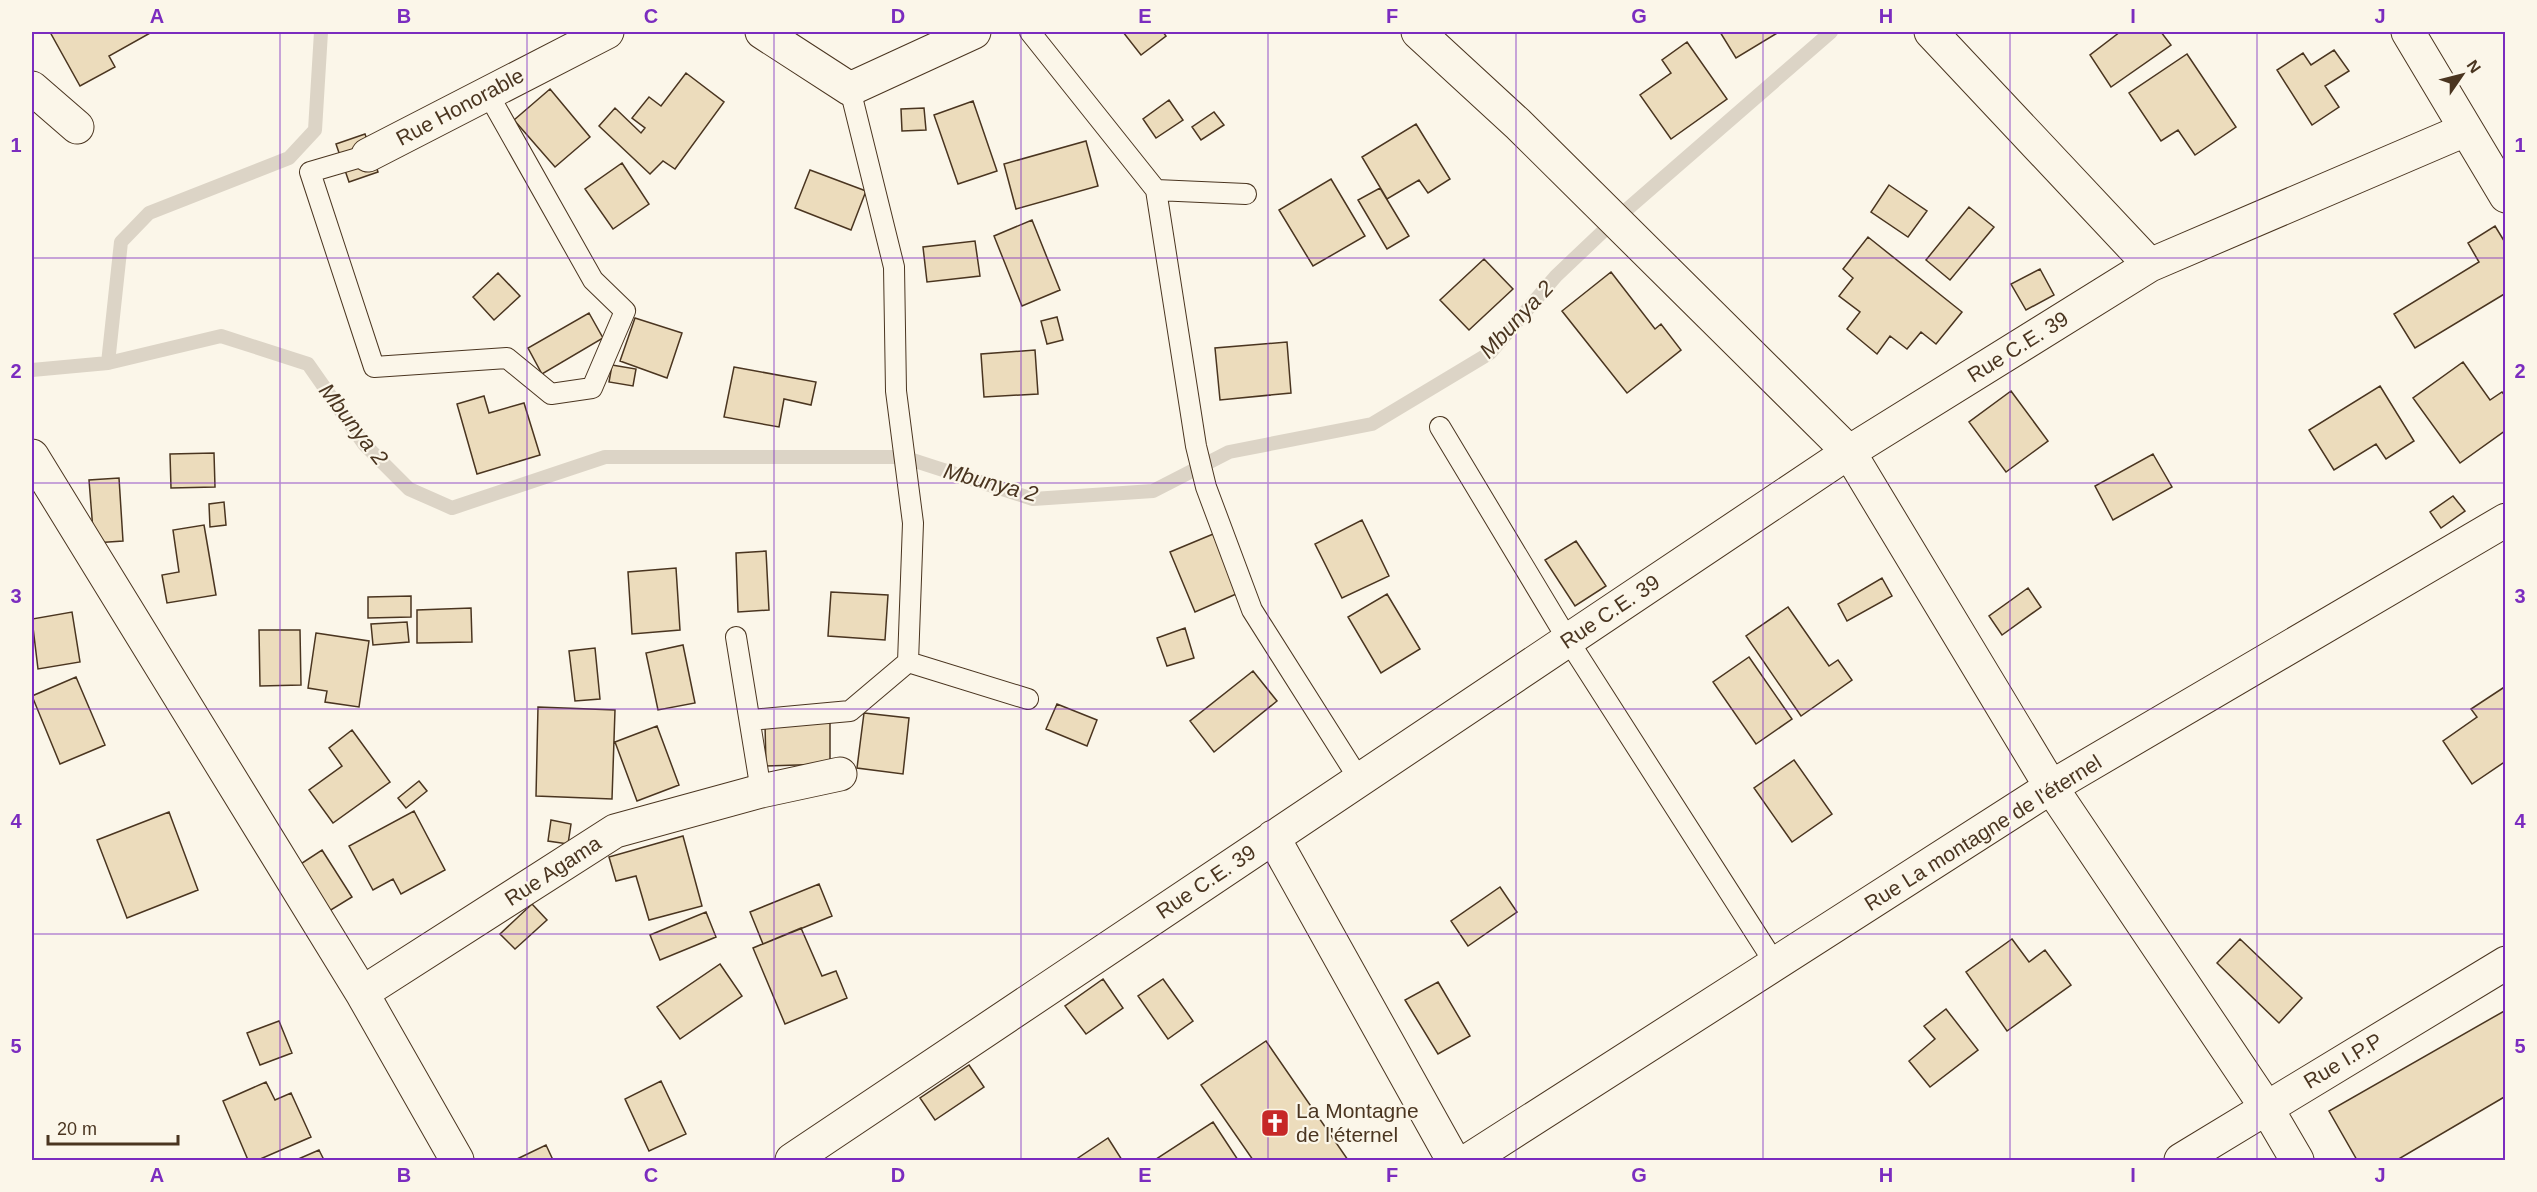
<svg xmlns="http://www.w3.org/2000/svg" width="2537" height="1192" viewBox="0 0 2537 1192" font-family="Arial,sans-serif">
	<rect width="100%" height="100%" fill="#fbf6e9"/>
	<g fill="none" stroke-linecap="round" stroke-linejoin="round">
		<path stroke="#dcd4c6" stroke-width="14" d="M108,363L221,336L308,364L364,444L409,489L452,508L605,457H903L1033,499L1153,491L1229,452L1372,424L1490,353L1556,276L1616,219L1831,32
			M32,370L108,363L121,242L149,213L289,158L315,130L321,32"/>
	</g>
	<path fill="#ecdcbc" stroke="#4a3520" stroke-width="1.5" d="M50,32H152L109,56L115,67L80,86Z
		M1123,32H1163L1166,36L1141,55Z
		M1720,32H1779L1736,58Z
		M2120,32H2161L2171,45L2111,87L2090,55Z
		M1687,42L1727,99L1671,139L1640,95L1671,73L1662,60Z
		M2334,50L2349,71L2325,86L2339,107L2312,125L2277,70L2303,53L2311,65Z
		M2187,54L2236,127L2195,155L2178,130L2161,141L2129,93Z
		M686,73L724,102L675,169L663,161L650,174L599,126L615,108L641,133L645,128L632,118L649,97L661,106Z
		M550,89L590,137L555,167L514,120Z
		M1169,100L1183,120L1156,138L1143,119Z
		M973,101L997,171L958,184L934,115Z
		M924,108L926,130L902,131L901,109Z
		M1214,112L1224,125L1201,140L1192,127Z
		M1416,124L1450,179L1428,193L1419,180L1387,199L1362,157Z
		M365,134L378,172L349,182L336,144Z
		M1086,141L1098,186L1016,209L1004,164Z
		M622,163L649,204L613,229L585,189Z
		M810,170L866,191L851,230L795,208Z
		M1331,179L1365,236L1313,266L1279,210Z
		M1889,185L1927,211L1908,237L1871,212Z
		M1380,188L1409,236L1387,249L1358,200Z
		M1969,207L1994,227L1950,280L1926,260Z
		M1032,220L1060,290L1022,306L994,236Z
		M2495,226L2506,244V293L2415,348L2394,314L2479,262L2468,243Z
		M1868,237L1962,312L1936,344L1921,332L1907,349L1890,336L1877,354L1847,329L1860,312L1839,296L1853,278L1843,269Z
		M975,241L980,276L927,282L923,247Z
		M1484,259L1513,289L1469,330L1440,300Z
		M2040,269L2054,295L2026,310L2011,284Z
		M1611,272L1655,329L1661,324L1681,350L1627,393L1562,311Z
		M498,273L520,296L494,320L473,297Z
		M589,313L603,338L542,374L528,348Z
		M1057,317L1063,340L1047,344L1041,321Z
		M635,318L682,333L667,378L620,361Z
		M1287,342L1291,393L1220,400L1215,348Z
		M1035,350L1038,394L984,397L981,354Z
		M2463,362L2490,400L2502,392L2506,397V430L2460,463L2413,398Z
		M612,365L636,369L633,386L609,382Z
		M734,367L816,382L811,405L784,399L779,427L724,417Z
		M2380,386L2414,441L2386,459L2376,444L2334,470L2309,430Z
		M2011,391L2048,441L2006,472L1969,422Z
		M484,396L489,413L524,403L540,455L477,474L457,404Z
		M214,453L215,487L171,488L170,454Z
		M2153,454L2172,487L2113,520L2095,486Z
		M119,478L123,541L94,543L89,480Z
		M2453,496L2465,511L2441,528L2430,512Z
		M224,502L226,525L210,527L209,504Z
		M1362,520L1389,576L1342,598L1315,544Z
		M204,525L216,595L167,603L162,575L179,572L173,530Z
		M1218,532L1243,591L1195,612L1170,552Z
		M1576,541L1606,586L1575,606L1545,560Z
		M766,551L769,610L738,612L736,553Z
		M676,568L680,630L632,634L628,572Z
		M1882,578L1892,596L1847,621L1838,604Z
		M2028,588L2041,607L2002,635L1989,616Z
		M831,592L888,595L885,640L828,636Z
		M1387,594L1420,649L1381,673L1348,617Z
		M411,596V617L368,618V597Z
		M1788,607L1829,666L1838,660L1852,680L1801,716L1746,636Z
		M471,608L472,642L417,643V610Z
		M72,612L80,662L38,669L32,619Z
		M407,622L409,642L373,645L371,624Z
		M1185,628L1194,658L1167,666L1157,638Z
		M259,630H300L301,685L260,686Z
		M316,633L369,641L359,707L325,702L327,691L308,688Z
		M683,645L695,703L658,710L646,653Z
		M595,648L600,699L575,701L569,651Z
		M1749,657L1792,719L1756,744L1713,682Z
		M1253,671L1277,701L1214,752L1190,721Z
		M76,677L105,745L60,764L32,696Z
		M2506,686V761L2472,784L2443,741L2477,717L2471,709Z
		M1057,704L1097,720L1087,746L1046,729Z
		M538,707L615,710L612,799L536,796Z
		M864,713L909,718L903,774L857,768Z
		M830,723V764L766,766L765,724Z
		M657,726L679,785L637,801L615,742Z
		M352,730L390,782L333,823L309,790L342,766L329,748Z
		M1794,760L1832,814L1792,842L1754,788Z
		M419,781L427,791L406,808L398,798Z
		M414,811L445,870L401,894L393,879L373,890L349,846Z
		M169,812L198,890L127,918L97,840Z
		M551,820L571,824L568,844L548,841Z
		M683,836L702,906L649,920L636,876L616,881L609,857Z
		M322,850L352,897L326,913L296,867Z
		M819,884L832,916L763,944L750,912Z
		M1500,887L1517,912L1468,946L1451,921Z
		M532,904L547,920L515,949L500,934Z
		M706,912L716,937L660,960L650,935Z
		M801,928L822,976L836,971L847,998L785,1024L753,948Z
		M2012,939L2029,962L2045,950L2071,985L2007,1031L1966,972Z
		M2240,939L2302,998L2279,1023L2217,963Z
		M720,964L742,996L680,1039L657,1007Z
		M1103,979L1123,1008L1086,1034L1065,1006Z
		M1163,979L1193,1021L1168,1039L1138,996Z
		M1438,982L1470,1036L1438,1054L1405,1000Z
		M1946,1009L1978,1050L1930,1087L1909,1061L1935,1039L1924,1026Z
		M2506,1010V1096L2397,1160H2357L2329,1111Z
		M279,1021L292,1053L260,1065L247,1033Z
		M1266,1041L1348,1160H1253L1201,1085Z
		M969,1065L984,1087L935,1120L920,1098Z
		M661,1081L686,1134L649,1151L625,1099Z
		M266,1082L275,1100L291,1093L311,1137L258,1160H248L223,1101Z
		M1213,1122L1238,1160H1157L1156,1159Z
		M1108,1138L1122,1160H1075Z
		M546,1145L553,1160L517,1159Z
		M319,1150L324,1160H296Z"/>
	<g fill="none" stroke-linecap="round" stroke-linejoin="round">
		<g stroke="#4a3520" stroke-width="22">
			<path id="service" d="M1030,32L1156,190L1196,446L1206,487L1252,610L1359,779
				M850,89L894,267L896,391L913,523L908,662
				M368,155L310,172L374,367L507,358L551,394L592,388L625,311L593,280L487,92
				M1156,190L1246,194
				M1440,427L1568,640L1776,965
				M736,637L761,791
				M751,720L850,711L908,662L1028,699"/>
		</g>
		<g stroke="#4a3520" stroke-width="35">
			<path id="minor" d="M762,32L850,89L974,32
				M1418,32L1518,124L1849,452L2051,787L2266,1107L2297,1160
				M1931,32L2150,265
				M2408,32L2506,196
				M32,88L77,127
				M368,155L607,32
				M32,456L362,993L457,1160
				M1273,837L1453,1160
				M362,993L615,831L761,791L840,774
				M792,1160L1849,452L2150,265L2465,130
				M1469,1160L2051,787L2506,520
				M2181,1160L2506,963"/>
		</g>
		<use href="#service" stroke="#fbf6e9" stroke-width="20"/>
		<use href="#minor" stroke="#fbf6e9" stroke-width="33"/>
	</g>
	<path fill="none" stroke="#7b2cbf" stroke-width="1.5" stroke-opacity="0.55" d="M280,32V1160M527,32V1160M774,32V1160M1021,32V1160M1268,32V1160M1516,32V1160M1763,32V1160M2010,32V1160M2257,32V1160M32,258H2506M32,483H2506M32,709H2506M32,934H2506"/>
	<defs>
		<g id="church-square" transform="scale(1.5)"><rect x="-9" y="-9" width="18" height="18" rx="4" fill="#c62828" stroke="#fbf6e9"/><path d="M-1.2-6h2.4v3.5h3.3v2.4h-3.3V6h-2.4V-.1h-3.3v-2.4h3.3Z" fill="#fff"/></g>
	</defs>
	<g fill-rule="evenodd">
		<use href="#church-square" x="1275" y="1123"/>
	</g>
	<g text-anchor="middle" stroke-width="4.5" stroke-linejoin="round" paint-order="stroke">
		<g font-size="21" fill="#4a3520" stroke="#fbf6e9">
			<text transform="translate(460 107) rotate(-28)" y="7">Rue Honorable</text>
			<text transform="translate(2018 347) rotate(-32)" y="7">Rue C.E. 39</text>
			<text transform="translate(1610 612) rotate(-34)" y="7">Rue C.E. 39</text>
			<text transform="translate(1983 833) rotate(-32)" y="7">Rue La montagne de l'éternel</text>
			<text transform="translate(553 871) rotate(-33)" y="7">Rue Agama</text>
			<text transform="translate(1206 882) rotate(-34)" y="7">Rue C.E. 39</text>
			<text transform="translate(2343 1061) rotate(-31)" y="7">Rue I.P.P</text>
		</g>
		<g font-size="21" fill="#4a3520" stroke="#fbf6e9" text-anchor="start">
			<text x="1296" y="1118">La Montagne<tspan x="1296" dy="24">de l'éternel</tspan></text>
		</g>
		<g font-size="22" font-style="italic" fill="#4a3520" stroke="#fbf6e9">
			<text transform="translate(1516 319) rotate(-47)" y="8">Mbunya 2</text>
			<text transform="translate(354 424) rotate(52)" y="8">Mbunya 2</text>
			<text transform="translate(991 482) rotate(15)" y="8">Mbunya 2</text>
		</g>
	</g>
	<rect width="2537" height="1192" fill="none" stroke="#fbf6e9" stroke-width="66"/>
	<g transform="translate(2462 75) rotate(55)" stroke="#fbf6e9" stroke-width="4.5" paint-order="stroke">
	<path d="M0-4.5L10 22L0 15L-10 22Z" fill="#4a3520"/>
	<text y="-9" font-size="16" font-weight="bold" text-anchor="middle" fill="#4a3520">N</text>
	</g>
	<path d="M48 1135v9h130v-9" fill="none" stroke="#4a3520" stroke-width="3"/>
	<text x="57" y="1135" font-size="18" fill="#4a3520" stroke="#fbf6e9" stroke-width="4.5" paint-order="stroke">20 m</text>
	<rect x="33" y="33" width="2471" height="1126" fill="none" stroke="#7b2cbf" stroke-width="2"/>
	<g font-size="20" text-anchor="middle" font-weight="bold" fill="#7b2cbf">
		<text x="157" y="23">A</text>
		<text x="404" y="23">B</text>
		<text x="651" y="23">C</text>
		<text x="898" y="23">D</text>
		<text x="1145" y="23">E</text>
		<text x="1392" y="23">F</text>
		<text x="1639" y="23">G</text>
		<text x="1886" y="23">H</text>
		<text x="2133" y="23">I</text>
		<text x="2380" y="23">J</text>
		<text x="16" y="152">1</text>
		<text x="2520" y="152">1</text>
		<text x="16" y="378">2</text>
		<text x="2520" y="378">2</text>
		<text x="16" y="603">3</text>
		<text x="2520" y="603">3</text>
		<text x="16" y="828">4</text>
		<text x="2520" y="828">4</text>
		<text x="16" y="1053">5</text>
		<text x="2520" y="1053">5</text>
		<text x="157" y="1182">A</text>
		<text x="404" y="1182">B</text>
		<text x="651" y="1182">C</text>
		<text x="898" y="1182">D</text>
		<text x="1145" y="1182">E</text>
		<text x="1392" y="1182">F</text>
		<text x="1639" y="1182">G</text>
		<text x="1886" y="1182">H</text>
		<text x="2133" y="1182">I</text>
		<text x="2380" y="1182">J</text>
	</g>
</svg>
